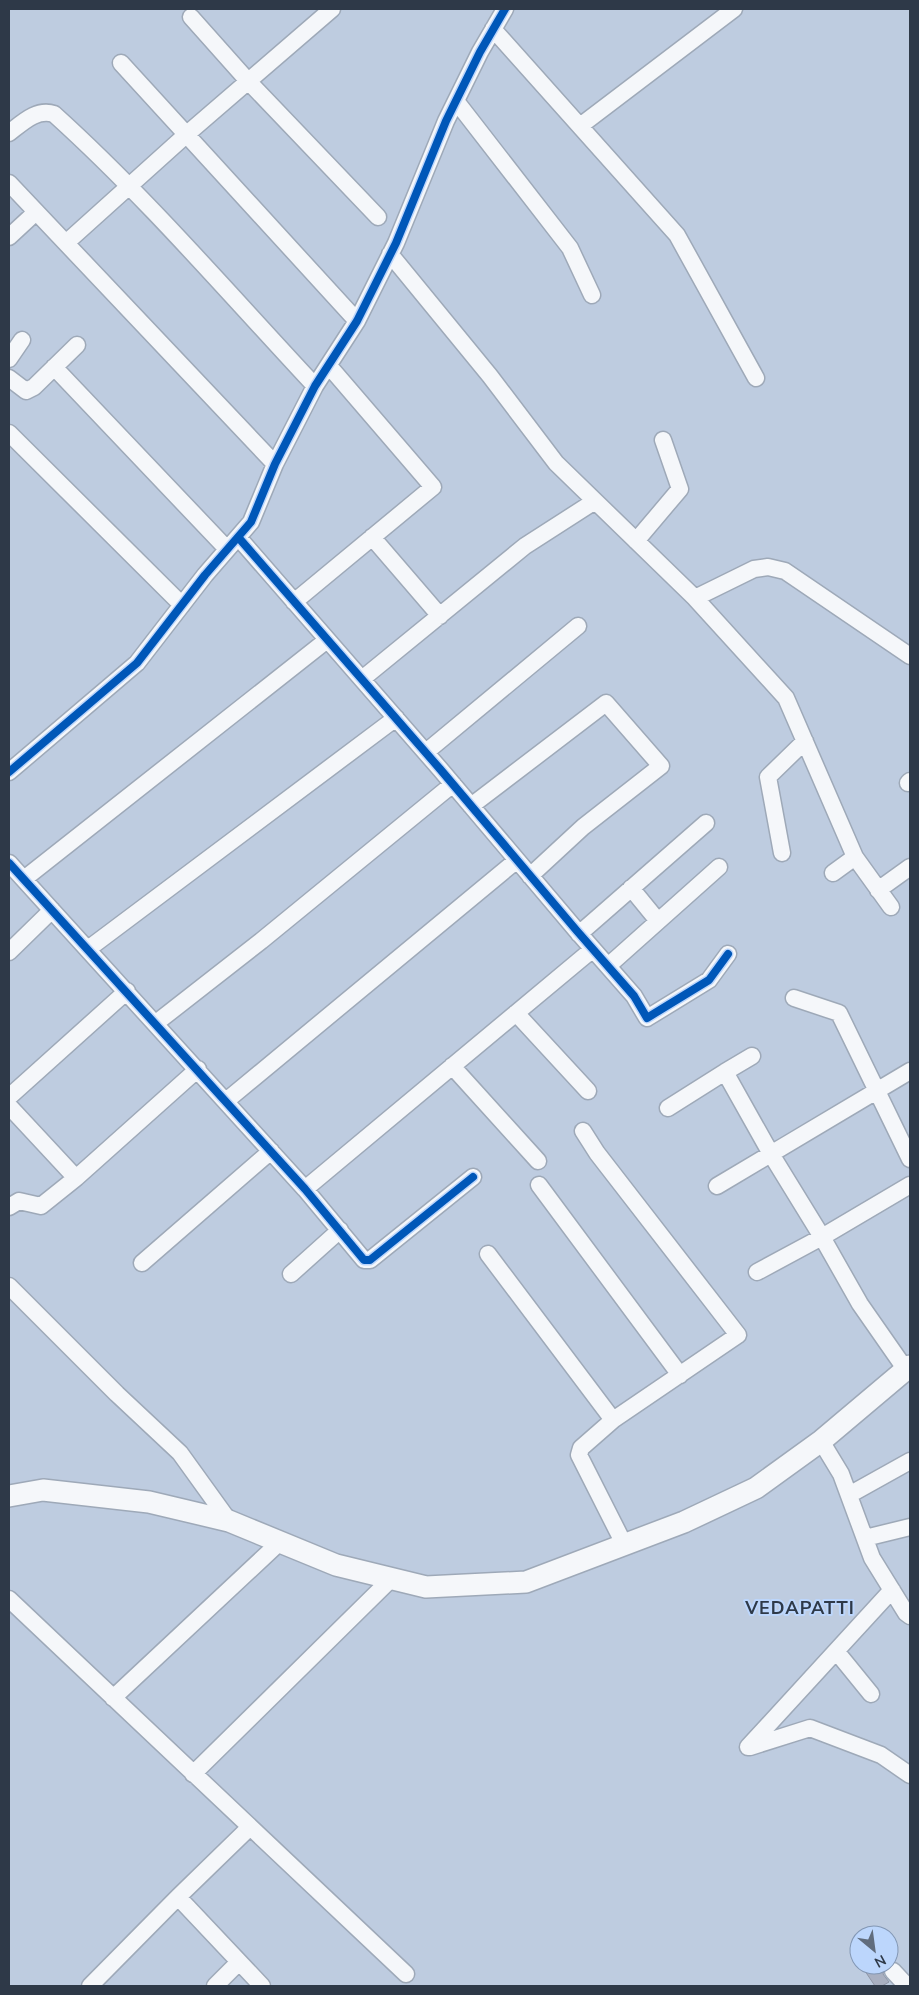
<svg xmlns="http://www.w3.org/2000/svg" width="919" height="1995" viewBox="0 0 919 1995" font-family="'Nunito Sans',sans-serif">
	<rect width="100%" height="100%" fill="#becce0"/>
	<path fill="#a9b0c1" stroke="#8f96a6" d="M861,1965H885L883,1974L889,1982L882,1986H875Z"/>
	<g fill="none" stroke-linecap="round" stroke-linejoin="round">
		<g stroke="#9ea9b8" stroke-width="19">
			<path id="minor" d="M191,17L248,81L378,217
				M493,29L677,235L756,378
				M121,63L357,321
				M456,101L570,248L592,295
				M580,126L734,9
				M9,133C22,123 37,108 54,114C147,198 229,294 315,386
				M9,183L275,464
				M9,237L36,212
				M67,242L187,134L332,9
				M390,254L490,376L556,463L695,598
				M9,359L22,340
				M54,367L227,549
				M9,378L26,391L34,387L77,345
				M9,433L182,605
				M238,537L440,769L577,931L634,996L647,1018L709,980L728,954
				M372,537L440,616
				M636,541L680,489L663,440
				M294,602L433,487L329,366
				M362,679L525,546L595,501
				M426,752L578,626
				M9,772L137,663L205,575L251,522L275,464L315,386L357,321L396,243L446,121L480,52L505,9
				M908,783L910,781
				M471,806L606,703L661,766L583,827L530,876
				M782,853L768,777L805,741
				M9,863L305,1189L364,1260H370L473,1177
				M833,873L855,857
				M24,879L327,640
				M631,888L658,921
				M878,890L910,867
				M891,907L855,857L786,698L695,598L754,569L768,567L785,571L910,656
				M579,934L706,823
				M88,949L396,718
				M9,952L52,910
				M608,966L719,867
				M794,998L839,1013L910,1159
				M516,1013L588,1091
				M156,1023L261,941L453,784
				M452,1066L538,1161
				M725,1072L752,1056
				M9,1097L127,991
				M226,1101L517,860
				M9,1106L76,1178L41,1206L19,1201L9,1207
				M668,1108L725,1072L771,1154L822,1237L860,1304L906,1370
				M583,1131L597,1153L738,1335L613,1420L581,1448L579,1455L624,1544
				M76,1178L198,1069
				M539,1185L680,1375
				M717,1186L910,1071
				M305,1189L593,949
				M488,1254L613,1420
				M142,1263L271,1151
				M757,1272L822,1237L910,1185
				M291,1274L340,1230
				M9,1286L117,1394L180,1453L229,1521
				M821,1441L841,1474L872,1558L906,1613L910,1616
				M849,1495L910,1461
				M865,1538L910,1527
				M9,1599L406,1974
				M836,1651L871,1694
				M113,1698L281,1541
				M748,1747L892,1590
				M750,1747L810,1728L881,1755L910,1775
				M193,1774L392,1578
				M178,1897L262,1986
				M893,1971L907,1986
				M90,1986L178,1897L250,1827
				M215,1986L239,1962"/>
		</g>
		<g stroke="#9ea9b8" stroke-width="24">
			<path id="major" d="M9,1496L43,1490L149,1502L229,1521L336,1565L426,1587L526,1582L684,1522L756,1488L821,1441L910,1366"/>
		</g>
		<use href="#minor" stroke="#f5f7fa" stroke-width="16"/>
		<use href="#major" stroke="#f5f7fa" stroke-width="21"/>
		<g stroke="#bcd6fc" stroke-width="11">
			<path id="cycleway" d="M238,537L440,769L577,931L634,996L647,1018L709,980L728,954
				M9,772L137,663L205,575L251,522L275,464L315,386L357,321L396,243L446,121L480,52L505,9
				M9,863L305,1189L364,1260H370L473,1177"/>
		</g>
		<use href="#cycleway" stroke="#0057b8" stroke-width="8"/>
	</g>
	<g text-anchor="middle" stroke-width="4" stroke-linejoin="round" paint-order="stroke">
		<g font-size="18" font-weight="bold" letter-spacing="1" fill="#2e3948" stroke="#bcd6fc">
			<text x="800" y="1614">VEDAPATTI</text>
		</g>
	</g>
	<rect width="919" height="1995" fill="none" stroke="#2e3948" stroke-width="20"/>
	<g transform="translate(874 1950) rotate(151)"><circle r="24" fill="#bcd6fc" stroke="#8397b4"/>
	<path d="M0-4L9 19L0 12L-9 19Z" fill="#606c7d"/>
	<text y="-8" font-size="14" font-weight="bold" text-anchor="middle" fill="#2e3948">N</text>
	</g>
</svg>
